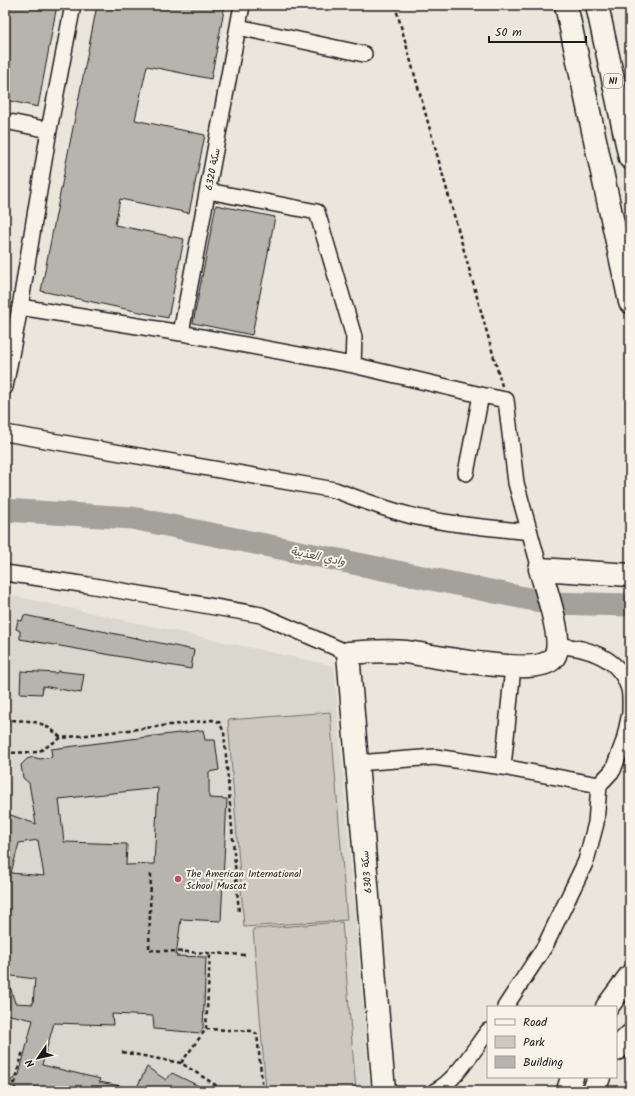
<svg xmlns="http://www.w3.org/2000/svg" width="635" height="1096" viewBox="0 0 635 1096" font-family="Kalam,'Playpen Sans Arabic',sans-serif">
	<rect width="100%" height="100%" fill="#eae6dc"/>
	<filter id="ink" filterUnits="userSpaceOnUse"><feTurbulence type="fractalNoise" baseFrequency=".025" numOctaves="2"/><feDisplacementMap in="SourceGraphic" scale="8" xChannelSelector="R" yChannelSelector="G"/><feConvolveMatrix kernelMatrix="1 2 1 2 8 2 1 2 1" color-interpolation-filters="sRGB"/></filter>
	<g filter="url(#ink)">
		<path fill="#dad7ce" d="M5,594L334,666L370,1091H5Z"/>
		<path fill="#ccc8c0" stroke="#74726e" d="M330,712L347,920L244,927L228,720Z
			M342,922L356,1091H266L253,929Z"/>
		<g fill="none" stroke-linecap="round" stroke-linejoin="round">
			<path stroke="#a3a19a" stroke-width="23" d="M5,510L132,518L549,603L630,605"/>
		</g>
		<path fill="#b6b4ac" stroke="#1c1c1c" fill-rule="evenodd" d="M5,5H57L38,107L5,100Z
			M97,5H225L211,79L147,66L135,120L205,135L189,213L120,199L115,225L184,239L168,318L41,291Z
			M216,205L275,217L252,335L193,323Z
			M24,615L194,650L191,669L20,639V631L16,629L18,620L22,621Z
			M21,671L57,673L58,671L84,674L81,693L43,686L42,694L20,693Z
			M203,730L205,740H215L219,770L209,772V798L227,799L221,921L181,919L176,956L206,957L203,1028L200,1033L154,1029L153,1016L112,1014L113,1025L54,1023L42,1065L100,1079L99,1082L121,1086V1091H5L11,1080L19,1075L33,1020L5,1014V980H8L15,1003L33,1004L35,979L5,975V813L36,824L29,783L23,778L21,765L27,759L33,757L40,759L52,757L51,749ZM158,788L154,864L126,865L127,844L64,842L59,799ZM38,840L44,876L11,873L19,843Z
			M147,1067L166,1080L172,1073L209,1091H135Z"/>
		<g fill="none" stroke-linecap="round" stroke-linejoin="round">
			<g stroke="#1c1c1c" stroke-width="18">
				<path id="street" d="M73,5L49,130L20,307L181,333L353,365L481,395L466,473
					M238,27L364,54
					M5,121L49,130
					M208,191L317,212L354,337L353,365
					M181,333L242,5
					M5,387L20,307
					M481,395L506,400L516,483L540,569
					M5,433L335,490C362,500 389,511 417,517C454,525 492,528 530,532
					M5,573L88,585L261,615L348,653
					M558,646C586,647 618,657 628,686C631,693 630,703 630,711
					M357,763L435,757L503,767L599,785L596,823L586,861L545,946L505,1007
					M503,767L513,667
					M599,785L613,770L624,741L630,713
					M435,1091C455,1082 474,1049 488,1031"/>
			</g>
			<g stroke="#1c1c1c" stroke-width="25">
				<path id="secondary" d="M384,1091L348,653C367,652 387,650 406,652C432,655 539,679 554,657C565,642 545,587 540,569L630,575"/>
			</g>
			<g stroke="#1c1c1c" stroke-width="25">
				<path id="highway" d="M566,5L630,302
					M597,5L630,158
					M607,1007L630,976
					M616,1050L630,1036
					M568,1091L572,1077
					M594,1091L599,1077"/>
			</g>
			<path stroke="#1c1c1c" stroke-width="2.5" stroke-dasharray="4 3" stroke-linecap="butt" d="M395,5L502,386
				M5,720C31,721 42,719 61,738
				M5,753L38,752L61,738L213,720L219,722L224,732L239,913
				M151,874L149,950L246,955
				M206,1029L252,1031L257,1034L263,1091
				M122,1052L181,1063L225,1091
				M181,1063L206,1029L210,954
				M5,1083H14
				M15,1091V1083L23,1050"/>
			<use href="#street" stroke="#f7f3e8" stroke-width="15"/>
			<use href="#secondary" stroke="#f7f3e8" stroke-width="22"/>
			<use href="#highway" stroke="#f7f3e8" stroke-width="22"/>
		</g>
	</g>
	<circle fill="#d1495b" stroke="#f7f3e8" stroke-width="1.5" cx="178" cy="879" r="4"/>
	<g text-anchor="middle" stroke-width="4" stroke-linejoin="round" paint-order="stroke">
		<rect fill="#f7f3e8" stroke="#5e5c59" stroke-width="1" x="604" y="74" width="18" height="14" rx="3"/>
		<g font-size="9" font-weight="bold" fill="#1c1c1c">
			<text x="613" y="84">N1</text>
		</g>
		<g font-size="10" fill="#1c1c1c" stroke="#f7f3e8">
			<text transform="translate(212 169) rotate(-79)" y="4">سكة 6320</text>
			<text transform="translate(366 872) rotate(-95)" y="4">سكة 6303</text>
		</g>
		<g font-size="10" fill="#1c1c1c" stroke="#f7f3e8" text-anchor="start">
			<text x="186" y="877">The American International<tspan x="186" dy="12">School Muscat</tspan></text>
		</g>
		<g font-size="11" font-style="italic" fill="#52514e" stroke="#f7f3e8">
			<text transform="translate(318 556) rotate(12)" y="4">وادي العذيبة</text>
		</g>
	</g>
	<rect width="635" height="1096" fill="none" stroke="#f7f3e8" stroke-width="20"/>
	<rect x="10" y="10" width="615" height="1076" fill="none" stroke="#1c1c1c" stroke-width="1.5" filter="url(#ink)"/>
	<rect x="487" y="1006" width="130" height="72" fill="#f7f3e8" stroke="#9f9d96"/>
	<rect x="495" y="1019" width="20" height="6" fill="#f7f3e8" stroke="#9f9d96"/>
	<text x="523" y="1026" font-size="12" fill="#1c1c1c">Road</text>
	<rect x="495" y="1036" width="20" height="12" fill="#ccc8c0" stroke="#9f9d96"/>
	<text x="523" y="1046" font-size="12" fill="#1c1c1c">Park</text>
	<rect x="495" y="1056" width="20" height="12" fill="#b6b4ac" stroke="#9f9d96"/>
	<text x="523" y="1066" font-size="12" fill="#1c1c1c">Building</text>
	<g transform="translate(38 1058) rotate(236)" stroke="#f7f3e8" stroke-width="3" paint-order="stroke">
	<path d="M0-3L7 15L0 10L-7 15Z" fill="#1c1c1c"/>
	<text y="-6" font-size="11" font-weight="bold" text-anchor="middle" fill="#1c1c1c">N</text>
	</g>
	<path d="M489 36v6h97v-6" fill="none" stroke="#1c1c1c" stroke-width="2"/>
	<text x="495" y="36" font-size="12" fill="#1c1c1c" stroke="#f7f3e8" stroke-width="3" paint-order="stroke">50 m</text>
</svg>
